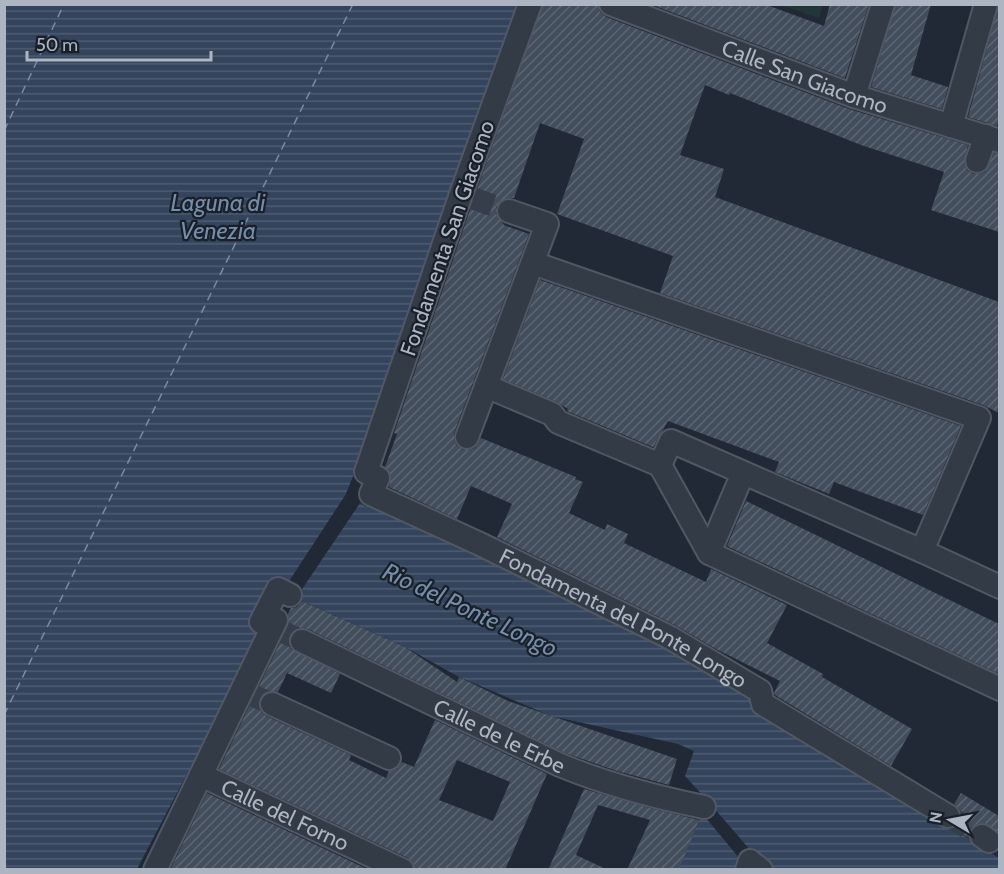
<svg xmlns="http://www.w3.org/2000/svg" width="1004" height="874" viewBox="0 0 1004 874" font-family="Cabin,sans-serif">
	<defs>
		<pattern id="water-rules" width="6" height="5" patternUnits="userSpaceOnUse" patternTransform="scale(1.5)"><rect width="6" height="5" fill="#34445c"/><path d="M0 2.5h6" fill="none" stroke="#4f5d72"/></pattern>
		<pattern id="building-hatch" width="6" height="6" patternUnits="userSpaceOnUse" patternTransform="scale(1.5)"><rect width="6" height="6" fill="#434e5d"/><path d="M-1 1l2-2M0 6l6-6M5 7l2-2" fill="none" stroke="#5b6573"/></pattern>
	</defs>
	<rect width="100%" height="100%" fill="#202935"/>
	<path fill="#233637" d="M781,5L823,4V5L819,18Z"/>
	<path fill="url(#water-rules)" d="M5,5H520C479,117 438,230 398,343C380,393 367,445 346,494L366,507L371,500L664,644L999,858V869H771L740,859L736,869H679L707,800L685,776L694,751L678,744L551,716L459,677L405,647L296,598L284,589L137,869L5,870Z"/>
	<path fill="#202935" d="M357,468L360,469L350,493L361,500L360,503L296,598L285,594L284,589L346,494Z
		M707,800L751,851L740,859L701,812Z"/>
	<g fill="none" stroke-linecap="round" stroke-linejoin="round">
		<path stroke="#768caa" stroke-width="1.5" stroke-dasharray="8 6" stroke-linecap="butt" d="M4,131L64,4
			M4,715L353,4"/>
	</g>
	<path fill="url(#building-hatch)" fill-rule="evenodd" d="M543,4H598L600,12L606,17L849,109L968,145L964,163L967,170L973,174H979L985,172L994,153L999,154V232L931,210L944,172L861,145L730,93L729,95L705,85L680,155L724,169L715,197L999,302V413L983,405L660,293L673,256L557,214L584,139L540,123L514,198H507L501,201L496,207V214L504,225L529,234L454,433V439L456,445L463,450H469L475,448L481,438L576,477L575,479L583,482L569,513L605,530L607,524L628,534L624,543L706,582L711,569L787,605L767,643L823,674L822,677L912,729L891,766L775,695L774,693L780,681L716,649L675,625L497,537L512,504L471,486L457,519L389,487L391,476L385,467L397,434L394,433L474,198Z
		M650,4H764L824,26L830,4H869L845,78Z
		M896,4H931L911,75L948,87L942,109L871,87Z
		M999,4V118L997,126L968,117Z
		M540,280L961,426L923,515L834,482L829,494L775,472L779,462L668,421L653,447L567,411L568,409L557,402L503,379Z
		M746,501L999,624V674L727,546Z
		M302,601L405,647L457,682L459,677L508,701L677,759L669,785L617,771L565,753L308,629L302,628L295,630L290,635L289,641L291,649L340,674L331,693L287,673L278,692L270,691L264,693L260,698L259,706L261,712L266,716L351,755L349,760L386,778L389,771L397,769L402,762L414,767L435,720L547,774L505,870H415L413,863L408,858L219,769L288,626V614L291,608L297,607ZM457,760L510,782L493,821L439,800Z
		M584,789L646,807L699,820L679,870H627L650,820L598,805L576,855L608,870H548Z
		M207,793L369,870H170Z
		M961,793L999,816V833L984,823L977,824L971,828L969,838L953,828L959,823L961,817L960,810L954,804Z"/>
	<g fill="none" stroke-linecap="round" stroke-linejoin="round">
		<path stroke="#353e4a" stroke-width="22" stroke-dasharray="22 11" stroke-linecap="butt" d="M472,198L509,211
			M279,630L302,641
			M247,693L272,704
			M948,816L982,836"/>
		<g stroke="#515864" stroke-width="26">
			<g id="pedestrian">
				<path id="s1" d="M530,4L461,194L366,472L378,478L371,494L480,544L669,637L760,691L763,704L948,816"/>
				<path id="s2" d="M611,4L854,96L1000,141"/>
				<path d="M854,96L883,4"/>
				<path d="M951,126L986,4"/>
				<path d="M977,161L986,136"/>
				<path d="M533,263L979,418L922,551L1000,587"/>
				<path d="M486,386L552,414L558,422L660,465L709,553L1000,689"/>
				<path d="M467,437L547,224L509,211"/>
				<path d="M660,465L671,441L922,551"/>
				<path d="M709,553L743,473"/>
				<path d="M272,627L261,622L278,589L290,595"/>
				<path id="s3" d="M302,641L560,765C606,784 655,797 704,807"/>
				<path d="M272,704L389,758"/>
				<path id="s4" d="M201,775L402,870"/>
				<path d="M982,836L989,841"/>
				<path d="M155,870L276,620"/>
				<path d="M747,870L750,861L761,870"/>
			</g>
		</g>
		<use href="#pedestrian" stroke="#333b46" stroke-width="22"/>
	</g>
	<g text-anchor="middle" stroke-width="4.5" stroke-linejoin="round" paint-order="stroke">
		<g font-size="22" fill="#adb5c3" stroke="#19202a">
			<text dy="8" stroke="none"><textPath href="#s2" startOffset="207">Calle San Giacomo</textPath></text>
			<text transform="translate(447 238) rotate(-71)" y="8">Fondamenta San Giacomo</text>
			<text dy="8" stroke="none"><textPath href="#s1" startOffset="808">Fondamenta del Ponte Longo</textPath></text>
			<text dy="8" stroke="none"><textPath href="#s3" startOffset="219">Calle de le Erbe</textPath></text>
			<text dy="8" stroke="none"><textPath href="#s4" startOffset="93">Calle del Forno</textPath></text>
		</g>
		<g font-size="24" font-style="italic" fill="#768caa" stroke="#19202a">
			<text x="218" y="211">Laguna di<tspan x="218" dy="28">Venezia</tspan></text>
			<text transform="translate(470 610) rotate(25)" y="8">Rio del Ponte Longo</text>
		</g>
	</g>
	<rect width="1004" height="874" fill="none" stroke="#adb5c3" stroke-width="12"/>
	<g transform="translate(950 820) rotate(280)" stroke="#19202a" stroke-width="4.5" paint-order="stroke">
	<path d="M0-4.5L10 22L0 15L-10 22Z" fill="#adb5c3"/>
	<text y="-9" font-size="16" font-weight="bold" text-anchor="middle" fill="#adb5c3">N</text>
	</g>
	<path d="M27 51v9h184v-9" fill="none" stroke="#adb5c3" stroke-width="3"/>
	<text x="36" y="51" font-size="18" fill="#adb5c3" stroke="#19202a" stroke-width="4.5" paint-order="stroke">50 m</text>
</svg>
